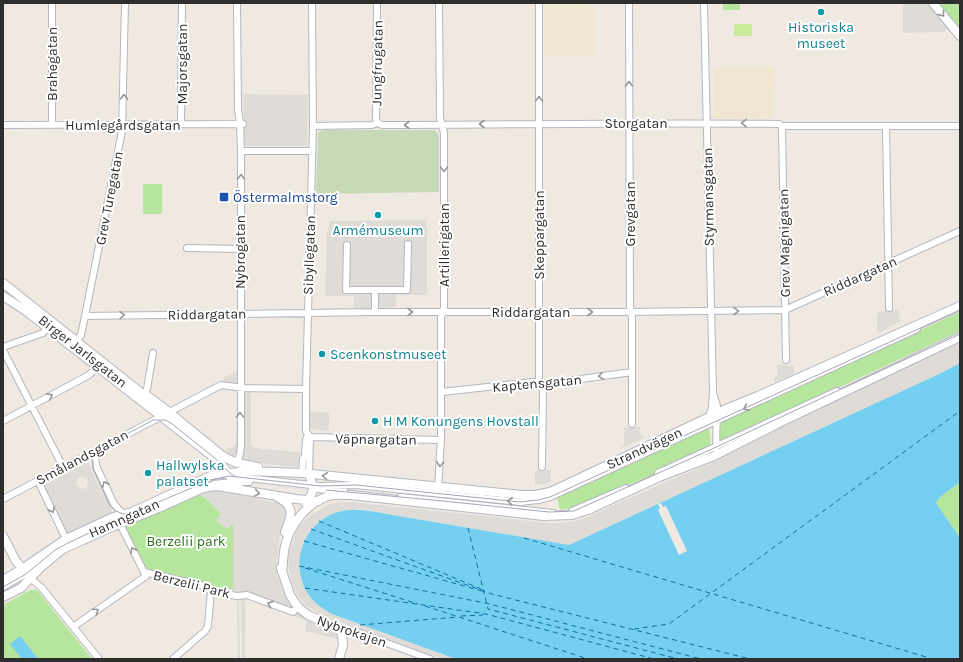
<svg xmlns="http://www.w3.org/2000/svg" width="963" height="662" viewBox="0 0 963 662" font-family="Karla,sans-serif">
	<rect width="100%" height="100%" fill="#efe9e1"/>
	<path fill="#f0e6d1" d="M544,3H591V7L595,8V55H544Z
		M714,67H774L775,91H772L773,118H716L714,117Z"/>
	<path fill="#b6e59e" d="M723,3H740V10H723Z
		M937,3H960V31Z
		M143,184H162V214H143Z
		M960,312V331L720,443V421Z
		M709,428L711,442L709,446L670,465L668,468L574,508L560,510L557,498Z
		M960,482V538L936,503L939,498Z
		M199,494L208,500L221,514L216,520L227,529L233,523V590L212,586L210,587L190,581L147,569L125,527V525L135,522Z
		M30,590H37L92,659H3V605Z"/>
	<path fill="#c8d9b8" d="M322,130H435L439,135V192L316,194L318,133Z"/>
	<path fill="#c9ec9a" d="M734,24H752V36H734Z"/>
	<path fill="#dfdcd8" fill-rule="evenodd" d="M903,3H928L947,27L945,32L903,33Z
		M243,94L308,95L307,146H244Z
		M426,220L427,232V295H396V307L375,308H354V296H325L327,233L330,221Z
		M899,309V319L902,320L879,333L877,332V315L879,312Z
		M960,342V363L939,374L569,545L359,509L338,512L325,517L313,527L308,534L302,546L299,566L300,576L305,588L310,596L322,608L332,614L456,659H442L321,615L304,604L295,592L292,585L289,570L288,555L296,532L299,526L311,515L330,504L341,502H352L549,523H565L575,521L585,518L670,480L714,462L807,414Z
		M777,365L794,366V374L775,382L774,379L778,375Z
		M238,370H244V385H251V445L253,447L261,449L301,452L298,466L293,467L249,462L237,460L225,454L228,447L233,448L236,444L237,392L225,385L222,379Z
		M310,411L329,413V431L311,429L309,425Z
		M640,427V434L645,438L620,449L624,445V428Z
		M90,456L89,462L90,468L112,512L66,535L40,481ZM81,476L86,478L88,482L86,488L81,489L76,485L77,479Z
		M535,470H551V479L552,480L546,484L535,485Z
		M212,490L237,494L284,504L288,510L279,540L277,561L280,579L285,595L295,610L308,620L326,628L336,631L339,639L305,631L307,621L248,598L245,601V659H242L241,598H239L240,659H238L237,599L233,595V524L227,529L216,520L221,514L208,500L199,494Z"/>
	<path fill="#75cff0" d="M960,363V482L939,498L936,503L960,538V659H456L332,614C323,609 314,603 308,594C289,564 303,522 338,512C354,507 371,511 387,514L569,545L939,374Z
		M20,636L38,659H22L10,644Z"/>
	<path fill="#efe9e1" d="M661,503L663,507L666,506L687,551L679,555L658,510L660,508L658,504Z"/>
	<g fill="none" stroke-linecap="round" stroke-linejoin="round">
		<path stroke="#0d6fa3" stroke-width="1" stroke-dasharray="5 4" stroke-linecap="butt" d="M319,521L481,589
			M468,528L488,609L678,659
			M311,529L492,594L750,659
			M524,538L933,659
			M304,541L482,591
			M299,566L490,604L701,659
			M305,568L418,604
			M305,588L486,614L654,659
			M425,606L588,659
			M461,616L483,615
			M360,625L458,617
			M634,629L669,624L960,411"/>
		<g stroke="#b4b7c1" stroke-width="8">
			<path id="street" d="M52,3V125
				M377,3L376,119L378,123
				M539,3V382L543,391L542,467
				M629,3L630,306L632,318V424
				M704,3L713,391L712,408L709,417
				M181,124L182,3
				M3,125L243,124
				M313,126L372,125L378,123L382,125C514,125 647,122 779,124L782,126H960
				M782,126L786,360
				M886,126L889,308
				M241,151H312
				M347,245L346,290H407L408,244
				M187,248L240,249
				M375,290V312
				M85,316L375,312H623L785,310L960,231
				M76,341L81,335L85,316L122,131L125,3
				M3,347L43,333L47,328
				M3,350L64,469
				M442,392L533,382L552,383L632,372
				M713,393L717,406L716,449
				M145,394L147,389L153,353
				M3,421L89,375L97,367
				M310,437L441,440
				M97,451L95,458L97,468L114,504L123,514
				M237,463L240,454L241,445V151L240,124L238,109L237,3
				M302,473L303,459L305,456L306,440L308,434
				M658,473L837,391
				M309,474L310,437L306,431V389L313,126L312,3
				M229,476L320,486L356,485L520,502L538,500L550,497L917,329
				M38,481L66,539
				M214,484L231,482H249
				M438,488L441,440V318L444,307V133L440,118L439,3
				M317,489L344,491
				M401,497L553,513
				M3,499L91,453L97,451L101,448L221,385L244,388L306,389
				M572,511L626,488
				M81,537L109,523
				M144,572L204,586L213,592L237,596L247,595L293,612L298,607
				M31,579L41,587L99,659
				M3,587L26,574L49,555
				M73,627L146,576L120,524
				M337,627L354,631L430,659
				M173,659L205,631L208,626L211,590"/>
		</g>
		<g stroke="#b4b7c1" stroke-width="10">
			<path id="secondary" d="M933,3L960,36
				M3,283L140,392L145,394L169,412L224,457L237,463L258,467
				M3,296L26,311L216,459C227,469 232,480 241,490
				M279,498C296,507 291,517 285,532
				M306,503C315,491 314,488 309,474
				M3,536L16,561L31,579
				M281,568L290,595L298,607L308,615L335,627L340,630L342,635L343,645L339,659
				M282,572C283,564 283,555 285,547C289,526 307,502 329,496C336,494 344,495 351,495L544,516L572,515L588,510L659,477L714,456L781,422L960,337
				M3,580L22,569L66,539L111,518L123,514L130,513L213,475L248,471L302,473L522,495H535L550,492L726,409L758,396L960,306
				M3,597L21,588L40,568L63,549L114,526L161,507L203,488L217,486L296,499L318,501"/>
		</g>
		<use href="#street" stroke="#fff" stroke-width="6"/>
		<use href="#secondary" stroke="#fff" stroke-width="8"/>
		<path stroke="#a3a6b8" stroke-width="1" d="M326,490L443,501L549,512L574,511L712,449L960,334
			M129,513L123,514L116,511L110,506L93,469V457L101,448L153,420H165L171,423L216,459L230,473L236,477
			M3,587L26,574L55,550L68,543L112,522L210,480L229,476L320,486L356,485L520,502L538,500L550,497L960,310"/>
	</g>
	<defs><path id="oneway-chevron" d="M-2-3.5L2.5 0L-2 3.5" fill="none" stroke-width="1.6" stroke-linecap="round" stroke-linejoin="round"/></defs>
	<g stroke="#969696">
		<use href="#oneway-chevron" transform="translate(942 14) rotate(51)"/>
		<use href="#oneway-chevron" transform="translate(629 84) rotate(-90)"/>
		<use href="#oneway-chevron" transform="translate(124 97) rotate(-89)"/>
		<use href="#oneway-chevron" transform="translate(539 99) rotate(-90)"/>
		<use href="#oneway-chevron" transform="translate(744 123) rotate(-179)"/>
		<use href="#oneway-chevron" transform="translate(482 124) rotate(180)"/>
		<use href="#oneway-chevron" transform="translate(407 125) rotate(180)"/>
		<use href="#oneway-chevron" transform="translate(444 169) rotate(90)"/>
		<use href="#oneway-chevron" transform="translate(241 177) rotate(-90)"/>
		<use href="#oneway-chevron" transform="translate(736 311) rotate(-1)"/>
		<use href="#oneway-chevron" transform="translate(410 312)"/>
		<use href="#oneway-chevron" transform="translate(590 312)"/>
		<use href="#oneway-chevron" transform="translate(122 315) rotate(-1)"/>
		<use href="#oneway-chevron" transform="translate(601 376) rotate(172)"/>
		<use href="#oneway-chevron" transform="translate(50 396) rotate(-28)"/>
		<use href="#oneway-chevron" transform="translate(746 408) rotate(155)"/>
		<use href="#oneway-chevron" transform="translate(240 415) rotate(-90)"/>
		<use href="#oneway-chevron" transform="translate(440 464) rotate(93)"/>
		<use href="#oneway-chevron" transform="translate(325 476) rotate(-174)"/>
		<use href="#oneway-chevron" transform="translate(105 484) rotate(-115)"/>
		<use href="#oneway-chevron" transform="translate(257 493) rotate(10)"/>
		<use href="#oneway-chevron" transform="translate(510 501) rotate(-174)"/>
		<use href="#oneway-chevron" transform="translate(52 510) rotate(64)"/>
		<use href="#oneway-chevron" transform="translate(133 550) rotate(-117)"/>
		<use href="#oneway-chevron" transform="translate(270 604) rotate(-160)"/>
		<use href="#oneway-chevron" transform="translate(96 611) rotate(-35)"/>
	</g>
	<g fill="#0f9aa8" stroke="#fff" stroke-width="1.5">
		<circle cx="821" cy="12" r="4"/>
		<circle cx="378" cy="215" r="4"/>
		<circle cx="322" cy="354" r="4"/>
		<circle cx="375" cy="421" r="4"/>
		<circle cx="148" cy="473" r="4"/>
	</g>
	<rect fill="#1a4fb4" stroke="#fff" stroke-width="1.5" x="219" y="192" width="10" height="10" rx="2"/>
	<g text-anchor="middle" stroke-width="4" stroke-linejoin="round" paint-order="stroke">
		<g font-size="14" fill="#0d838f" stroke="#fff" text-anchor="start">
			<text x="821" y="32" text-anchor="middle">Historiska<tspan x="821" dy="16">museet</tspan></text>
			<text x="378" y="235" text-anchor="middle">Armémuseum</text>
			<text x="330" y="359">Scenkonstmuseet</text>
			<text x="383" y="426">H M Konungens Hovstall</text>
			<text x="156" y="470">Hallwylska<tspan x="156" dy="16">palatset</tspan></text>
		</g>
		<g font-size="14" fill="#2e2e2e" stroke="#fff">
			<text transform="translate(377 63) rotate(-89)" y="5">Jungfrugatan</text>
			<text transform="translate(52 64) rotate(-90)" y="5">Brahegatan</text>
			<text transform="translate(182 64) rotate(-90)" y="5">Majorsgatan</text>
			<text x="636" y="128">Storgatan</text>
			<text x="123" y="130">Humlegårdsgatan</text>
			<text transform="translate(708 197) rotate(-91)" y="5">Styrmansgatan</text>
			<text transform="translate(109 198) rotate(-79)" y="5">Grev Turegatan</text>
			<text transform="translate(630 214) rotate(-90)" y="5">Grevgatan</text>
			<text transform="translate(539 235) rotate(-90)" y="5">Skeppargatan</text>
			<text transform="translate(784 243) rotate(-91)" y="5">Grev Magnigatan</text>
			<text transform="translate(444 245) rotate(-90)" y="5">Artillerigatan</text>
			<text transform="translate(240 252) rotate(-90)" y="5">Nybrogatan</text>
			<text transform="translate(309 255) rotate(-88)" y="5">Sibyllegatan</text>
			<text transform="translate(860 276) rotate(-24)" y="5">Riddargatan</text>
			<text x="531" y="317">Riddargatan</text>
			<text transform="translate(207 314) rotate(-1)" y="5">Riddargatan</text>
			<text transform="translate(83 351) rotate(38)" y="5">Birger Jarlsgatan</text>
			<text transform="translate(537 383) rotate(-5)" y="5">Kaptensgatan</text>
			<text transform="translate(376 439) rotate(1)" y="5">Väpnargatan</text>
			<text transform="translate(644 448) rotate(-25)" y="5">Strandvägen</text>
			<text transform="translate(82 457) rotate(-28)" y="5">Smålandsgatan</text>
			<text transform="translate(124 518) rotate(-24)" y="5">Hamngatan</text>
			<text transform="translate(192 584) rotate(14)" y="5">Berzelii Park</text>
			<text transform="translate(352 631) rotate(19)" y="5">Nybrokajen</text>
		</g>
		<g font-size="14" fill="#164399" stroke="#fff" text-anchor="start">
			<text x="233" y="202">Östermalmstorg</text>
		</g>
		<g font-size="14" fill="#2c6e1b" stroke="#fff">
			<text x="186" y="546">Berzelii park</text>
		</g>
	</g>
	<rect width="963" height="662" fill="none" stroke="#2e2e2e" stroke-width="8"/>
</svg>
